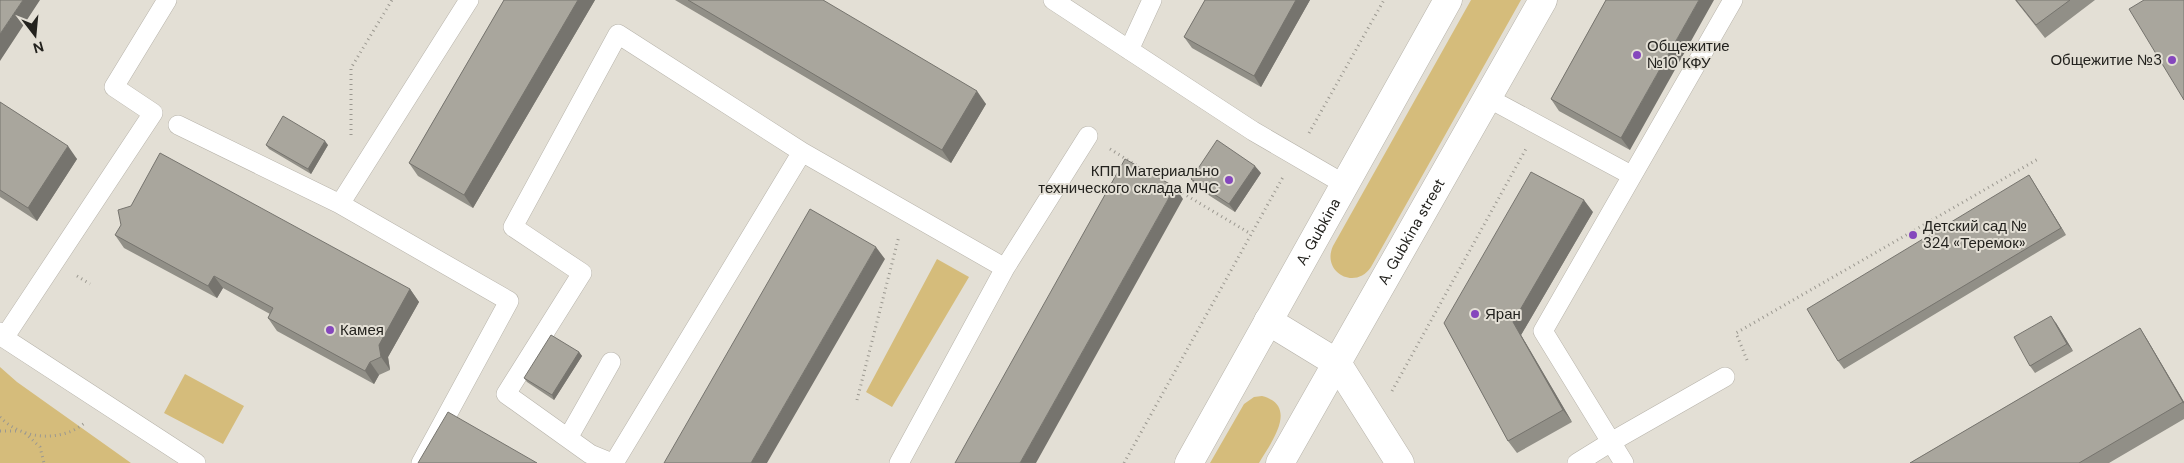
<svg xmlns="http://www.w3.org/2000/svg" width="2184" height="463" viewBox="0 0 2184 463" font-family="'DM Sans',sans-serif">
	<rect width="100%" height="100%" fill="#e3dfd5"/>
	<path fill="#d5bc7b" d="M1471,0H1521L1371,267C1355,291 1321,272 1333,246Z
		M937,259L969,277L892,407L866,392Z
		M0,367L17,382L131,463H0Z
		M185,374L244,406L223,444L164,413Z
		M1262,396C1300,406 1270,444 1259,463H1210L1244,404L1254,397Z"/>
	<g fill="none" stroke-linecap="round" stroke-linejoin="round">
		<g stroke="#b7b3aa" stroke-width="20">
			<path id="lane" d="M1053,0L1253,131L1344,184
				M1129,50L1152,0
				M1488,98L1631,175
				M178,125L340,204L509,301L421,463
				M802,152L1005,268
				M340,204L469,0
				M0,332L4,338L196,463
				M0,336L4,338L153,113L114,87L167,0
				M568,438L611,362
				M612,463L590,454L506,394L582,273L513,227L618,34L802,152L614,463
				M899,463L1005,268L1088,136
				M1577,463L1611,442L1725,377
				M1624,463L1543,331L1733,0"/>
		</g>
		<g stroke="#b7b3aa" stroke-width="29">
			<g id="secondary">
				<path d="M1268,321L1337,363L1400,463"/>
				<path id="s1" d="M1189,463L1448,0"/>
				<path id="s2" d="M1280,463L1543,0"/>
			</g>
		</g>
		<path stroke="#9b9890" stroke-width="3" stroke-dasharray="1 4" stroke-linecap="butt" d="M1309,133L1384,0
			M351,135V68L392,0
			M1110,149L1147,172
			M1174,188L1251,234
			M77,276L90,284
			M1747,360L1736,333L2038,159
			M1392,391L1527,147
			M857,400L899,236
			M0,417C17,435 46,441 69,432C75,430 81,426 86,422
			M0,431H17
			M25,433L40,447L44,463
			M1124,463L1283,177"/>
		<use href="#lane" stroke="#fff" stroke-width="19"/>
		<use href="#secondary" stroke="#fff" stroke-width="28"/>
	</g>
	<path fill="#918f87" d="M504,0H595L473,208L418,176L409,163Z
		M675,0H823L986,104L951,163Z
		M1205,0H1310L1261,87L1192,48L1184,37Z
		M1606,0L1630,150L1559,111L1551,99Z
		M2015,0H2095L2045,38Z
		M0,102L77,159L37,221L0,197Z
		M266,145H328L311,174L269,149Z
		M1261,173L1235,212L1196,187L1191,179Z
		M2029,175L2066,235L1844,369L1838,361Z
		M1593,212L1521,335L1572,422L1517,453L1508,441L1444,323Z
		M115,235L410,289L419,302L388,357L390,370L379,375L374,384L277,331L268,318L270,314L223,288L217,298L124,248Z
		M2056,323L2073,351L2035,373L2030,366Z
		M2140,328L2148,341L2184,402V419L2109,463H1910Z
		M579,352L582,356L554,400L527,382L524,378Z"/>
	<path fill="#76746e" d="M23,0H40L0,61V34Z
		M578,0H595L473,208L464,195Z
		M1296,0H1310L1261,87L1254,76Z
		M1699,0H1714L1630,150L1621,138Z
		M977,91L986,104L951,163L942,150Z
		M325,141L328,145L311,174L308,169Z
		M68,146L77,159L37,221L28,208Z
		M1255,166L1261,173L1235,212L1229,204Z
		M2029,175L2034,183L2066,235L2061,228Z
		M1175,187L1183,199L1036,463H1020Z
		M1584,200L1593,212L1521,335L1572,422L1563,410L1513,322Z
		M876,247L885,259L767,463H751Z
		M214,276L223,288L217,298L208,286Z
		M410,289L419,302L388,357L390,370L381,357L379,345Z
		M2051,316L2056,323L2073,351L2067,344Z
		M2140,328L2148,341L2184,402V404Z
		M579,352L582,356L554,400L552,395Z
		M370,362L379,375L374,384L365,371Z"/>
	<path fill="#a9a69d" stroke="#76746e" d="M0,0H23L0,34Z
		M504,0H578L464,195L409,163Z
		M688,0H823L977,91L942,150Z
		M1205,0H1296L1254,76L1184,37Z
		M1606,0H1699L1621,138L1551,99Z
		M2016,0H2070L2036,25Z
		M2144,0H2184V100L2129,9Z
		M0,102L68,146L28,208L0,190Z
		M283,116L325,141L308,169L266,145Z
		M1217,140L1255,166L1229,204L1191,179Z
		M160,153L410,289L379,345L381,357L370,362L365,371L268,318L273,308L214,276L208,286L115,235L121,225L118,210L131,206Z
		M1125,159L1175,187L1020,463H955Z
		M1531,172L1584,200L1513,322L1563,410L1508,441L1444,323Z
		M2029,175L2061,228L1838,361L1807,309Z
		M810,209L876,247L751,463H664Z
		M2051,316L2067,344L2030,366L2014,337Z
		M2140,328L2183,402L2079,463H1910Z
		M551,335L579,352L552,395L524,378Z
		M448,412L537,463H418Z"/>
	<g fill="#8547bd" stroke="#e3dfd5" stroke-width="2">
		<circle cx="1637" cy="55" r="5"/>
		<circle cx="2172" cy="60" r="5"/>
		<circle cx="1229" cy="180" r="5"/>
		<circle cx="1913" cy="235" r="5"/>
		<circle cx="1475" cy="314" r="5"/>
		<circle cx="330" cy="330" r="5"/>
	</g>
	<g text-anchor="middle" stroke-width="4" stroke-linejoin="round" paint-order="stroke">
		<g font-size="15" fill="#23221e" stroke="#e3dfd5" text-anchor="start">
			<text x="1647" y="51">Общежитие<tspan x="1647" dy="17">№10 КФУ</tspan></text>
			<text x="2162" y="65" text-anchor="end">Общежитие №3</text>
			<text x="1219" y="176" text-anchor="end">КПП Материально<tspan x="1219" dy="17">технического склада МЧС</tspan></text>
			<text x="1923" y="231">Детский сад №<tspan x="1923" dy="17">324 «Теремок»</tspan></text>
			<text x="1485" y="319">Яран</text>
			<text x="340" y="335">Камея</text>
		</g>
		<g font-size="15" fill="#23221e" stroke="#e3dfd5">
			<text dy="5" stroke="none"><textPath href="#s1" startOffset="265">A. Gubkina</textPath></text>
			<text dy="5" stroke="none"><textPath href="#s2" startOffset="266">A. Gubkina street</textPath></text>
		</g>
	</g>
	<g transform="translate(35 35) rotate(164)" stroke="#e3dfd5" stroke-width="4" paint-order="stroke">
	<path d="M0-4L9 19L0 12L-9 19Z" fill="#23221e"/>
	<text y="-8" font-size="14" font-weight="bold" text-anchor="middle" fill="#23221e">N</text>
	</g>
</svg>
